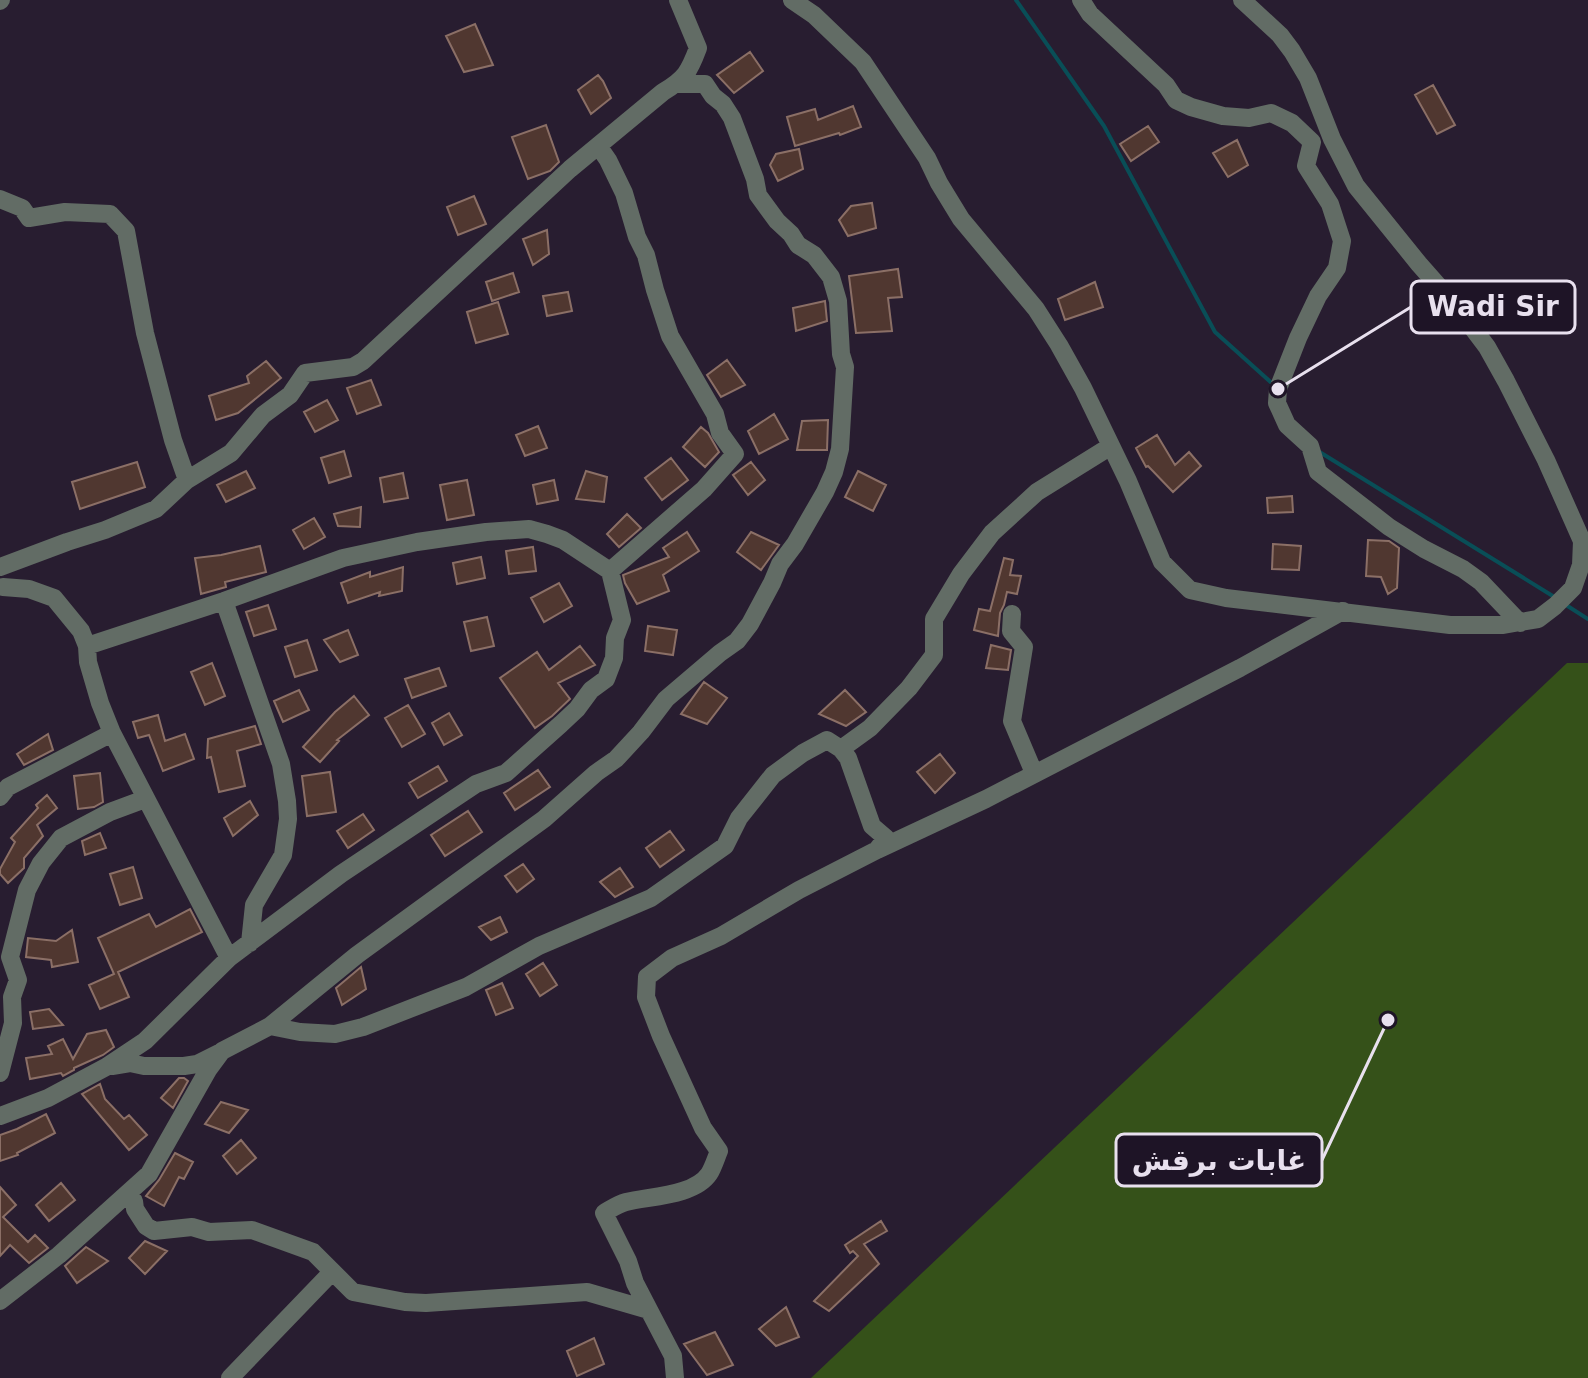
<svg xmlns="http://www.w3.org/2000/svg" width="1588" height="1378" viewBox="0 0 1588 1378" font-family="'DejaVu Sans','Noto Naskh Arabic',sans-serif">
	<rect width="100%" height="100%" fill="#281d30"/>
	<path fill="#355119" d="M1567,663H1588V1378H811Z"/>
	<g fill="none" stroke-linecap="round" stroke-linejoin="round">
		<path stroke="#094e57" stroke-width="4" d="M1016,0L1104,126L1215,332L1274,385
			M1318,451L1556,598
			M1566,605L1588,619"/>
	</g>
	<path fill="#503730" stroke="#8b6f66" stroke-width="2" d="M475,24L493,65L464,72L446,36Z
		M750,52L763,71L734,93L717,75Z
		M598,75L603,81L611,98L591,114L578,90Z
		M1433,85L1455,125L1437,134L1415,95Z
		M853,106L861,127L840,135L839,133L795,146L787,117L815,109L818,120Z
		M546,125L559,162L550,171L528,179L512,137Z
		M1148,126L1159,142L1131,161L1120,144Z
		M1237,140L1248,165L1228,177L1213,153Z
		M799,149L803,169L778,181L770,165L776,154Z
		M474,196L486,224L458,235L447,207Z
		M872,203L876,228L848,236L839,220L851,206Z
		M547,230L549,254L533,265L523,239Z
		M898,269L902,297L888,298L892,331L856,333L849,276Z
		M513,273L519,292L492,301L486,282Z
		M1095,282L1103,307L1065,320L1058,299Z
		M568,292L572,311L547,316L543,296Z
		M825,301L827,321L796,331L793,308Z
		M498,302L508,334L476,343L467,312Z
		M727,360L745,385L721,397L707,375Z
		M266,361L281,378L238,413L216,420L209,396L249,383L247,376Z
		M371,380L381,405L357,414L347,388Z
		M327,400L338,420L315,432L304,412Z
		M774,414L788,439L759,454L748,431Z
		M828,420L827,450H797L802,421Z
		M538,426L547,448L525,456L516,435Z
		M701,427L708,433L719,452L705,467L683,447Z
		M1157,435L1175,465L1189,452L1201,466L1173,492L1148,466L1146,467L1136,448Z
		M344,451L351,476L329,483L321,458Z
		M671,458L688,480L662,500L645,478Z
		M137,462L145,487L80,509L72,482Z
		M751,462L765,480L748,495L733,475Z
		M246,471L255,488L226,502L217,485Z
		M586,471L607,477L604,502L576,499Z
		M858,471L886,485L873,511L845,497Z
		M403,473L408,498L384,502L380,478Z
		M467,480L474,515L447,520L440,485Z
		M554,480L558,500L537,504L533,485Z
		M1292,496L1293,512L1268,513L1267,498Z
		M361,507L360,527L338,526L334,514Z
		M627,514L641,528L619,547L607,534Z
		M314,518L325,537L304,549L293,530Z
		M687,532L699,551L663,575L669,591L637,604L625,583L623,575L669,557L663,548Z
		M751,532L779,545L761,570L737,552Z
		M1368,540L1389,541L1399,548L1397,588L1388,594L1381,577L1366,576Z
		M1273,544L1301,546L1299,570L1272,569Z
		M260,546L266,572L225,582L226,587L201,594L195,558L221,555Z
		M533,547L536,571L509,574L506,551Z
		M481,557L485,578L457,584L453,563Z
		M1004,558L1013,560L1010,575L1021,576L1017,594L1007,592L1004,605L1000,613L998,636L974,630L979,609L990,611Z
		M403,567L402,591L379,596L380,592L348,603L341,583L370,572V577Z
		M559,583L572,606L544,622L531,598Z
		M268,605L276,629L254,636L246,612Z
		M487,617L494,646L471,651L464,622Z
		M648,626L677,630L673,655L645,651Z
		M348,630L358,655L340,662L324,640Z
		M307,640L317,670L295,677L285,647Z
		M991,645L1011,650L1008,670L986,668Z
		M580,646L595,665L558,683L570,699L552,716L535,728L500,678L537,652L549,670Z
		M212,663L225,696L205,705L191,672Z
		M439,668L446,686L412,698L405,679Z
		M704,682L727,698L707,724L681,714Z
		M299,690L309,710L283,722L274,701Z
		M845,690L866,712L846,726L819,714Z
		M354,696L369,715L337,740L339,741L320,762L303,747L335,712Z
		M408,705L425,734L402,747L385,718Z
		M449,713L462,735L444,745L432,723Z
		M158,715L165,741L185,734L194,759L163,771L149,735L138,738L133,722Z
		M255,726L261,744L237,751L245,786L219,792L211,757L207,758L208,739Z
		M48,734L53,750L24,765L17,754Z
		M940,754L955,773L935,793L917,772Z
		M438,766L447,781L418,798L409,783Z
		M538,770L550,787L515,810L504,793Z
		M330,772L336,812L307,816L302,776Z
		M100,773L103,802L94,807L78,809L74,776Z
		M47,795L57,808L37,825L43,836L24,858V868L8,883L0,874V869L15,842L11,838L38,808L36,805Z
		M250,801L258,815L233,836L224,818Z
		M468,811L482,832L445,856L431,835Z
		M363,814L374,830L348,848L337,831Z
		M670,831L684,850L660,867L646,848Z
		M100,833L106,848L85,855L82,841Z
		M523,864L534,879L517,892L505,876Z
		M133,867L142,898L120,905L110,874Z
		M620,868L633,887L615,897L600,882Z
		M190,909L202,932L118,972L129,997L100,1009L89,985L114,974L98,938L149,914L156,927Z
		M500,917L507,932L491,940L479,927Z
		M72,930L78,962L52,967L51,960L26,957L28,938L56,941Z
		M543,963L557,985L540,996L526,974Z
		M361,967L366,989L342,1005L336,988Z
		M502,983L513,1008L496,1015L486,990Z
		M49,1009L63,1025L33,1029L30,1012Z
		M106,1030L114,1047L103,1055L74,1068V1070L63,1076L61,1073L30,1079L26,1058L52,1054L48,1046L63,1039L73,1059L87,1034Z
		M179,1078H184L188,1081L173,1108L161,1098Z
		M100,1084L105,1099L124,1119L129,1115L147,1135L129,1150L82,1094Z
		M221,1102L248,1110L229,1133L205,1124Z
		M46,1114L55,1133L17,1153L18,1155L0,1161V1135L17,1129Z
		M241,1140L256,1158L237,1174L223,1156Z
		M175,1153L193,1162L184,1179L179,1177L164,1206L146,1196L159,1180Z
		M61,1183L75,1200L49,1221L36,1205Z
		M0,1187L16,1205L3,1217L28,1242L35,1235L48,1248L29,1263L10,1245L0,1256Z
		M881,1221L887,1231L864,1244L879,1264L829,1311L814,1301L858,1256L853,1251L850,1253L845,1245Z
		M145,1241L167,1251L145,1274L129,1258Z
		M86,1247L108,1261L77,1283L65,1266Z
		M786,1307L799,1337L776,1346L759,1329Z
		M715,1332L733,1365L707,1375L684,1344Z
		M594,1338L604,1364L577,1376L567,1351Z"/>
	<g fill="none" stroke-linecap="round" stroke-linejoin="round">
		<path stroke="#626c65" stroke-width="18" d="M792,0L814,15L863,62L927,158L939,183L961,219L1036,309L1059,345L1083,388L1128,481L1162,562L1190,590L1226,598L1450,625H1502L1538,619L1555,606L1573,588L1581,565L1582,541L1546,460L1506,381L1487,347L1456,306L1419,264L1356,186L1332,139L1308,78L1292,51L1280,35L1242,0
			M1081,0L1090,14L1166,85L1176,100L1191,107L1223,116L1249,118L1271,113L1292,123L1312,142L1306,166L1330,204L1342,241L1337,268L1318,296L1298,338L1278,389L1277,403L1287,425L1310,446L1318,472L1389,527L1424,549L1463,569L1481,582L1520,623
			M0,1L1,0
			M599,147L608,160L624,193L637,237L646,255L655,290L670,336L715,414L720,433L735,454L704,489L610,571
			M0,199L22,208L29,218L65,212L110,214L126,231L145,333L173,440L187,480
			M0,567L67,542L105,530L156,509L187,480L231,453L263,415L290,395L305,373L353,367L363,361L570,169L663,92C685,79 689,72 698,48L678,0
			M3,587L29,589L54,598L81,631L87,646L88,662L100,703L112,733L229,958
			M224,601L281,764L287,801L288,819L283,855L254,905L250,943
			M1012,614L1011,631L1024,647L1012,721L1034,773
			M841,749L870,728L909,688L934,655V619L961,574L992,533L1037,492L1111,446
			M0,797L8,787L112,733
			M270,1026L357,955L544,819L596,773L616,759L641,732L666,699L720,653L737,641L750,624L772,583L780,564L795,544L825,492L834,472L840,449L845,367L841,354L838,301L831,277L814,255L798,245L791,234L777,221L758,195L755,179L732,118L723,104L713,96L705,84H675
			M112,1066L130,1063L144,1066H184L197,1064L219,1053
			M0,1073L13,1023L12,997L18,980L10,957L27,890L41,863L61,838L110,812L145,799
			M0,1116L48,1098L106,1067L145,1041L229,958L341,874L476,784L506,773L561,724L577,709L591,690L606,679L614,658L615,638L622,620L610,571L563,540L547,534L529,529L486,532L417,542L343,558L224,601L87,646
			M126,1195L134,1201L135,1209L146,1226L154,1231L192,1227L209,1232L252,1230L313,1252L353,1292L405,1302L426,1303L587,1292L649,1310L673,1356L675,1378
			M0,1301L59,1255L149,1174L208,1070L222,1051L270,1026L300,1032L335,1034L363,1027L466,987L539,946L651,898L725,846L739,818L773,775L803,753L827,740L841,749L848,758L872,826L886,838L877,850
			M649,1310L635,1283L628,1261L604,1213C611,1209 618,1204 626,1202C650,1196 694,1196 709,1174C713,1168 716,1158 719,1151L703,1128L661,1036L646,997L647,977L672,958L721,936L799,890L877,850L986,799L1240,668L1343,611
			M230,1378L332,1272"/>
	</g>
	<path fill="none" stroke="#e8e0ee" stroke-width="3" d="M1278 389L1411 307M1388 1020L1322 1160"/>
	<g fill="#e8e0ee" stroke="#1e1426" stroke-width="3">
		<circle cx="1278" cy="389" r="8"/>
		<circle cx="1388" cy="1020" r="8"/>
	</g>
	<g fill="#1e1426" stroke="#e8e0ee" stroke-width="3">
		<rect x="1411" y="281" width="164" height="52" rx="8"/>
		<rect x="1116" y="1134" width="206" height="52" rx="8"/>
	</g>
	<g font-size="28" text-anchor="middle" font-weight="bold" fill="#e8e0ee">
		<text x="1493" y="316">Wadi Sir</text>
		<text x="1219" y="1170">غابات برقش</text>
	</g>
</svg>
